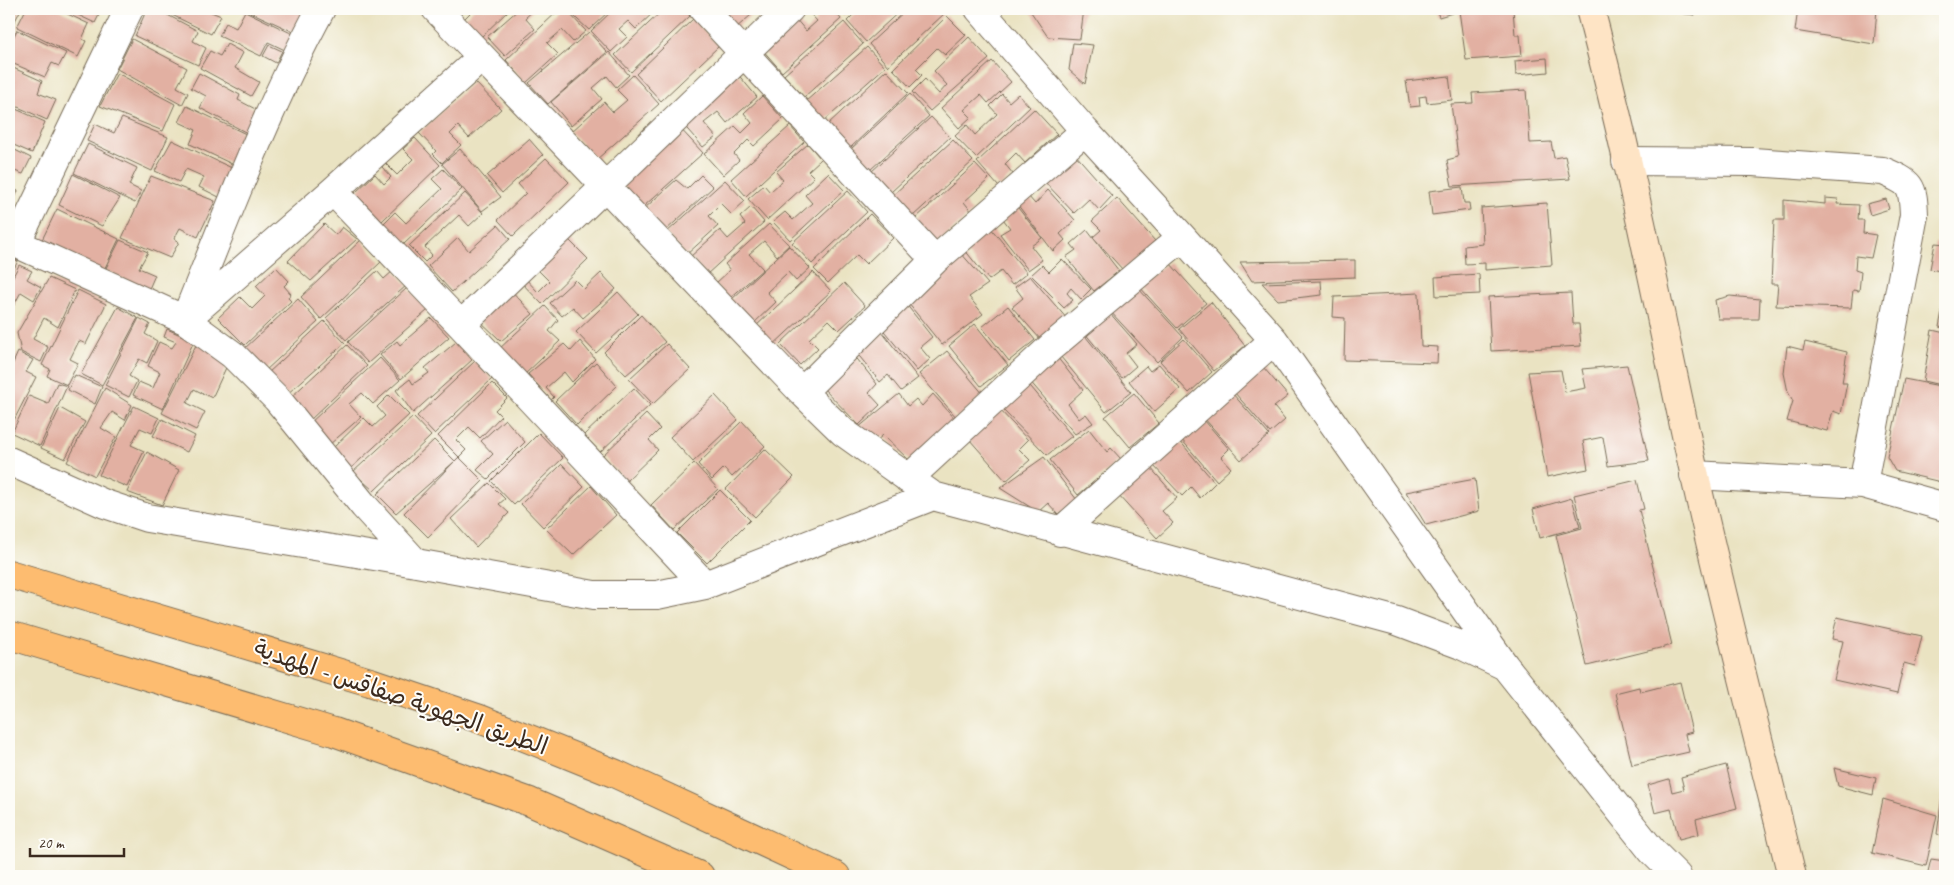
<svg xmlns="http://www.w3.org/2000/svg" width="1954" height="885" viewBox="0 0 1954 885" font-family="Caveat,'Playpen Sans Arabic',sans-serif">
	<rect width="100%" height="100%" fill="#fdfcf7"/>
	<filter id="ink" filterUnits="userSpaceOnUse"><feTurbulence type="fractalNoise" baseFrequency=".02" numOctaves="2"/><feDisplacementMap in="SourceGraphic" scale="10" xChannelSelector="R" yChannelSelector="G"/><feConvolveMatrix kernelMatrix="1 2 1 2 8 2 1 2 1" color-interpolation-filters="sRGB"/></filter>
	<filter id="wash" filterUnits="userSpaceOnUse"><feTurbulence type="fractalNoise" baseFrequency=".0096" numOctaves="4" result="noise"/><feDisplacementMap in="SourceGraphic" scale="20" xChannelSelector="R" yChannelSelector="G"/><feGaussianBlur stdDeviation="1.12" result="paint"/><feColorMatrix in="noise" values="0 0 0 0 0 0 0 0 0 0 0 0 0 0 0 0 0 1.4 0 .05"/><feComposite in="paint" operator="in"/></filter>
	<g filter="url(#wash)">
		<rect width="100%" height="100%" fill="#eae3c2"/>
		<g id="blocks">
			<path fill="#e2b0a2" d="M9,9H21L13,25L9,23Z
				M26,9H57L89,24L82,39L86,41L78,57L17,27Z
				M65,9H102L95,23Z
				M147,9H156L198,31L193,41L206,48L198,65L135,36Z
				M172,9H204L221,16L211,34L170,14Z
				M244,9H308L296,33Z
				M474,9H510L481,37L464,19Z
				M519,9H535L525,18L535,29L505,56L487,37Z
				M560,9H565L586,31L573,42L562,30L547,43L558,54L526,83L506,60Z
				M566,9H611L589,30Z
				M614,9H657L636,29L628,21L619,29L627,37L611,52L591,31Z
				M664,9H683L690,16L631,72L615,55Z
				M718,9H758L736,28Z
				M806,9H833L841,19L782,72L761,48L795,18L806,31L817,21Z
				M837,9H852L844,16Z
				M859,9H902L866,42L847,21Z
				M907,9H941L945,13L888,66L869,44Z
				M1029,9H1084L1080,39L1048,37Z
				M1436,9H1513L1515,35H1520L1522,56L1466,60L1459,11L1439,17Z
				M1668,9H1696L1695,15L1668,12Z
				M1798,9H1877L1874,44L1795,31Z
				M245,11L295,35L287,51L268,42L261,56L219,36L226,23L236,28Z
				M947,16L966,35L945,55L937,48L916,69L922,75L910,87L893,69Z
				M693,19L719,46L661,101L636,74Z
				M844,22L863,44L804,97L784,75Z
				M17,30L66,53L59,66L52,63L45,77L9,62V46Z
				M589,32L607,52L548,104L529,83Z
				M969,37L989,59L930,111L912,92L925,79L939,94L947,85L934,71Z
				M132,39L187,68L177,87L188,93L182,105L117,69Z
				M1073,43L1093,45L1085,84L1069,70Z
				M227,44L243,53L235,68L259,82L251,96L200,68L210,51L220,56Z
				M269,45L282,51L276,63L263,56Z
				M867,47L885,67L823,122L805,102Z
				M609,52L629,75L616,87L607,76L593,88L602,99L571,126L551,102Z
				M1547,58L1548,72L1516,75L1515,61Z
				M992,61L1011,82L988,103L981,95L964,110L971,117L959,128L941,108Z
				M9,66L42,81L38,93L56,100L47,120L9,103Z
				M886,70L908,93L849,149L827,125Z
				M736,72L757,97L727,123L718,112L704,123L716,137L703,147L680,121Z
				M117,73L175,104L163,131L100,106Z
				M199,73L240,95L238,100L261,112L249,134L200,108L206,96L191,88Z
				M633,75L659,104L596,160L571,132L604,102L613,112L627,100L617,90Z
				M1449,76L1452,100L1427,103L1426,96L1419,97L1420,106L1410,107L1406,81Z
				M474,81L501,109L469,138L458,126L450,134L461,145L442,163L433,154L436,151L419,133Z
				M1526,90L1530,143L1551,142L1554,158L1565,156L1570,179L1452,186L1447,160L1458,157L1451,104L1473,103L1472,93Z
				M910,94L929,116L870,170L851,149Z
				M1002,94L1009,102L1018,94L1030,107L976,158L955,136L967,125L975,135L997,114L990,106Z
				M762,96L783,119L754,146L748,140L734,154L739,160L723,175L704,154L735,126L742,133L752,123L744,113Z
				M9,106L45,122L32,153L9,143Z
				M187,106L248,135L234,165L190,144L196,130L179,122Z
				M1034,109L1057,134L1025,163L1016,153L1005,164L1013,174L999,187L977,162Z
				M931,117L950,137L890,193L871,172Z
				M122,118L168,137L152,171L87,141L95,124L114,133Z
				M677,125L703,153L643,207L617,179Z
				M790,126L804,142L746,196L731,179Z
				M415,138L440,165L382,221L355,193L375,174L384,184L391,177L382,167L385,163L397,175L413,159L403,149Z
				M529,139L543,155L502,193L487,176Z
				M172,140L234,169L219,197L199,187L204,177L186,169L179,182L155,171Z
				M953,140L973,161L912,217L893,195Z
				M88,144L137,168L129,185L141,191L135,203L74,173Z
				M808,144L821,159L808,171L814,177L767,220L748,199L764,185L770,192L783,180L776,172Z
				M9,147L31,158L23,174L9,169Z
				M460,149L501,197L482,211L442,164Z
				M1074,153L1112,196L1099,210L1089,199L1074,213L1043,180Z
				M546,158L569,182L513,236L498,220L526,193L518,184Z
				M975,164L989,179L964,202L972,212L937,244L915,219Z
				M443,169L462,189L403,245L383,224L395,212L406,223L442,189L432,179Z
				M828,173L844,190L790,240L773,222L785,212L793,220L812,203L805,195Z
				M73,174L120,198L102,226L59,205Z
				M701,175L713,187L663,233L644,209L676,180L687,189Z
				M151,176L215,201L198,237L180,228L174,239L179,242L170,258L122,238Z
				M725,180L745,201L731,214L721,204L709,216L718,226L686,255L666,233Z
				M9,187L18,191L9,211Z
				M1462,187L1464,203H1469L1470,210L1432,215L1429,191Z
				M1048,190L1075,220L1060,234L1065,240L1053,251L1017,204L1028,196L1035,204Z
				M848,191L867,212L812,264L792,243Z
				M465,193L483,213L469,226L459,215L425,247L432,255L425,262L409,246Z
				M1117,198L1155,241L1123,270L1093,237L1101,230L1092,221Z
				M1825,198L1838,199L1837,204L1859,205L1858,220H1864L1863,233L1876,235L1871,258L1856,256L1855,270L1861,272L1859,291L1853,290L1851,308L1776,306L1778,284H1771L1774,220H1784V200L1825,204Z
				M1886,199L1889,209L1870,215L1867,204Z
				M1014,203L1042,238L1031,246L1042,260L1028,270L1000,234L1010,228L1000,215Z
				M1547,203L1552,265L1485,270V263L1465,264L1464,246L1483,244L1481,208Z
				M751,207L764,222L706,275L690,257L720,230L728,239L745,224L740,217Z
				M57,209L119,239L102,274L40,244Z
				M870,214L893,238L866,264L857,255L828,283L814,269Z
				M324,224L336,235L342,227L357,239L311,281L288,261Z
				M769,224L789,245L777,256L764,241L749,254L763,269L729,299L715,284L730,270L725,264Z
				M498,225L510,239L452,292L428,266L458,238L469,251Z
				M990,227L1027,273L1012,285L1001,271L989,280L964,249Z
				M1087,230L1119,271L1094,291L1066,257L1076,250L1071,244Z
				M562,233L588,259L542,304L518,279L522,275L538,292L549,281L531,263Z
				M120,240L148,252L139,268L155,275L148,291L105,270Z
				M361,240L381,262L321,319L301,297Z
				M1935,243L1945,244V272L1930,269Z
				M789,246L810,268L796,281L788,272L767,292L776,302L752,325L730,301Z
				M960,252L988,284L969,297L983,314L942,345L904,298Z
				M9,257L18,261L9,278Z
				M1062,259L1091,289L1081,299L1071,288L1067,293L1073,300L1064,308L1031,275L1042,265L1049,272Z
				M1355,260V277L1252,281L1240,262Z
				M1169,262L1206,303L1177,328L1138,285Z
				M19,265L32,271L27,279L41,287L34,300L21,292L14,305L9,302V284Z
				M276,267L289,281L284,286L291,294L288,298L291,301L245,345L218,318L240,297L252,309L265,296L256,286Z
				M394,270L407,285L346,340L326,318L377,271L384,279Z
				M813,272L831,291L770,348L753,329Z
				M601,273L616,289L583,318L573,307L562,316L550,303L575,280L584,289Z
				M1479,274L1480,294L1436,296L1435,277Z
				M1030,276L1068,320L1041,340L1012,307L1023,298L1015,287Z
				M49,278L75,290L58,327L44,318L33,339L48,347L41,362L21,352L17,333Z
				M1321,281L1322,295L1278,300L1262,283Z
				M844,283L865,306L839,330L829,320L809,339L818,348L800,365L780,344Z
				M508,287L533,314L501,341L476,317Z
				M1137,287L1183,337L1157,362L1109,310Z
				M407,288L428,310L368,363L348,342Z
				M78,290L106,304L86,344L79,341L70,359L78,363L67,385L47,376L50,369L42,365Z
				M618,292L638,314L596,353L576,332Z
				M1419,293L1421,346L1438,347L1437,363L1344,360L1345,318L1333,317L1334,297Z
				M1571,293L1573,324H1579L1581,346L1491,351L1488,297Z
				M1730,296L1760,299L1759,319H1718L1715,300Z
				M298,299L318,322L265,371L244,349Z
				M1944,301H1945V328L1939,327Z
				M1211,302L1245,346L1214,371L1179,329Z
				M906,304L932,337L920,347L930,359L917,371L880,326Z
				M545,306L558,320L549,331L560,341L523,376L498,350Z
				M1008,306L1035,340L1009,361L982,327Z
				M118,307L138,318L102,385L81,374Z
				M1108,311L1137,344L1126,353L1136,366L1122,378L1084,332Z
				M641,315L665,342L626,375L604,352Z
				M139,318L150,324L145,334L157,341L147,363L139,359L129,376L137,381L129,397L105,385Z
				M431,318L449,337L401,379L380,355L397,341L400,345Z
				M324,321L345,343L286,395L267,374Z
				M975,324L1008,365L981,386L949,346Z
				M878,327L918,378L901,391L888,375L880,382L852,347Z
				M167,329L194,341L163,409L133,395L139,382L153,388L160,372L148,366L159,342L172,348L176,342L164,337Z
				M1932,330L1945,333V386L1923,381Z
				M1081,331L1131,392L1106,412L1056,351Z
				M1184,339L1212,372L1189,393L1160,361Z
				M580,341L595,359L572,382L564,372L546,388L554,397L551,400L528,374L564,344L571,351Z
				M456,342L472,360L413,413L396,390L410,379L413,384L429,373L425,368Z
				M1805,342L1847,352L1842,383H1847L1841,414L1833,411L1827,431L1787,421L1793,401L1788,392L1784,373L1787,346L1803,350Z
				M197,343L230,359L212,398L194,389L187,403L205,412L196,430L162,413Z
				M667,344L690,369L653,404L629,379Z
				M347,345L367,366L309,421L289,399Z
				M850,350L877,384L869,393L880,405L859,425L817,382Z
				M947,351L984,395L957,418L919,374Z
				M18,352L33,360L26,372L36,377L9,430V372Z
				M1057,357L1083,390L1068,404L1079,419L1086,414L1093,423L1075,434L1029,380Z
				M380,358L400,380L373,404L362,393L349,404L361,417L329,445L309,424Z
				M475,361L492,379L434,434L417,416Z
				M596,362L617,386L577,425L555,401Z
				M1159,364L1180,389L1154,412L1129,381L1146,366L1150,371Z
				M1627,365L1649,461L1608,466L1603,437L1583,441L1588,469L1547,477L1528,372L1561,370L1565,392L1586,388L1582,369Z
				M1263,367L1288,396L1274,407L1285,420L1270,433L1234,392Z
				M75,375L102,387L95,404L68,390Z
				M1904,379L1945,387V483L1895,471L1887,457Z
				M1026,381L1072,436L1047,455L999,406Z
				M57,383L67,386L40,446L12,433L29,396L48,404Z
				M492,383L507,398L495,410L501,416L480,438L469,427L456,440L466,450L459,457L483,481L428,537L404,513L454,462L396,513L377,494L434,440L455,461L459,457L438,436Z
				M105,388L132,405L125,420L112,412L101,428L116,437L95,476L67,462Z
				M634,388L650,405L600,452L584,435Z
				M1134,393L1159,423L1130,447L1105,417Z
				M1232,393L1269,435L1241,460L1204,418Z
				M899,394L908,406L916,399L922,406L933,394L957,421L910,461L883,435L874,443L858,428Z
				M389,395L409,415L350,469L332,449L364,418L373,427L385,416L377,407Z
				M715,395L738,420L693,462L670,437Z
				M134,406L159,418L152,433L140,428L131,445L144,451L127,487L99,475Z
				M60,408L85,422L65,459L41,448Z
				M999,409L1028,440L1019,449L1030,460L1006,481L969,439Z
				M646,414L660,429L649,440L658,450L626,481L602,456Z
				M413,417L431,436L374,491L353,472Z
				M162,419L195,436L187,452L153,436Z
				M505,419L525,442L488,479L477,470L493,454L481,441Z
				M1204,420L1229,449L1221,457L1231,468L1217,481L1181,439Z
				M742,421L765,446L732,477L724,468L712,480L698,464Z
				M1089,429L1107,452L1111,448L1121,459L1078,495L1050,460Z
				M539,433L563,458L514,505L491,481Z
				M1179,440L1215,483L1200,498L1191,487L1182,496L1152,464Z
				M765,449L794,477L755,517L726,489Z
				M147,452L179,470L162,505L127,492Z
				M1044,457L1077,500L1058,514L1048,503L1038,512L1000,488Z
				M694,463L718,489L674,530L651,505Z
				M562,464L584,487L543,527L521,504Z
				M1150,467L1177,498L1162,511L1173,523L1157,538L1117,494Z
				M1475,479L1479,511L1426,525L1406,492Z
				M1637,480L1644,509L1639,510L1672,645L1587,666L1556,535L1582,528L1574,495Z
				M489,483L505,499L499,504L509,513L476,547L451,519Z
				M591,486L616,515L573,555L546,529Z
				M720,490L750,520L707,563L677,533Z
				M1572,498L1580,527L1540,538L1533,509Z
				M1837,617L1922,636L1915,666L1904,663L1897,694L1834,680L1843,641L1832,639Z
				M1680,682L1692,732L1685,734L1689,752L1632,765L1615,693L1639,687L1640,692Z
				M1726,765L1737,808L1696,819L1699,834L1679,839L1671,809L1655,813L1648,785L1669,779L1672,792L1684,789L1681,777Z
				M1834,768L1876,778L1873,795L1838,786Z
				M1942,796L1945,797V836L1937,834Z
				M1883,799L1937,815L1926,866L1872,853Z
				M1931,859L1945,861V876H1927Z"/>
		</g>
	</g>
	<g filter="url(#ink)">
		<use href="#blocks" fill-opacity="0" stroke="#786b57" stroke-width="1"/>
		<g fill="none" stroke-linecap="round" stroke-linejoin="round">
			<g stroke="#786b57" stroke-width="30">
				<path id="street" d="M321,9C267,109 227,215 185,320L233,355L277,399L364,506L416,563
					M436,9L802,392L843,432L933,496L1397,621L1461,645L1505,666
					M703,9L935,260
					M979,9L1085,131L1182,237L1274,340L1505,666L1652,851L1677,876
					M1626,161L1753,162L1883,171C1911,183 1913,185 1914,215L1863,484
					M333,191L461,325L705,585
					M9,240L185,320L333,191L482,57
					M16,244L129,9
					M461,325L790,9
					M802,392L935,260L1085,131
					M9,461L105,504L147,518L416,563L594,595H657L705,585L933,496
					M1694,475L1863,484L1945,507
					M908,479L1051,347L1182,237
					M1060,532L1274,340"/>
			</g>
			<g stroke="#786b57" stroke-width="30">
				<path id="secondary" d="M1590,9C1631,162 1660,317 1694,472C1724,607 1759,741 1792,876"/>
			</g>
			<g stroke="#786b57" stroke-width="30">
				<path id="primary" d="M9,574L370,682L480,719L616,774L836,876
					M9,635L334,732L530,802L700,876"/>
			</g>
			<use href="#street" stroke="#fff" stroke-width="28"/>
			<use href="#secondary" stroke="#fee4c5" stroke-width="28"/>
			<use href="#primary" stroke="#fdbc6f" stroke-width="28"/>
		</g>
	</g>
	<g text-anchor="middle" stroke-width="4" stroke-linejoin="round" paint-order="stroke">
		<g font-size="24" fill="#3b2a1e" stroke="#fdfcf7">
			<text transform="translate(401 697) rotate(19)" y="8">الطريق الجهوية صفاقس - المهدية</text>
		</g>
	</g>
	<rect width="1954" height="885" fill="none" stroke="#fdfcf7" stroke-width="30"/>
	<path d="M30 848v8h94v-8" fill="none" stroke="#3b2a1e" stroke-width="2.5"/>
	<text x="38" y="848" font-size="15" fill="#3b2a1e" stroke="#fdfcf7" stroke-width="4" paint-order="stroke">20 m</text>
</svg>
